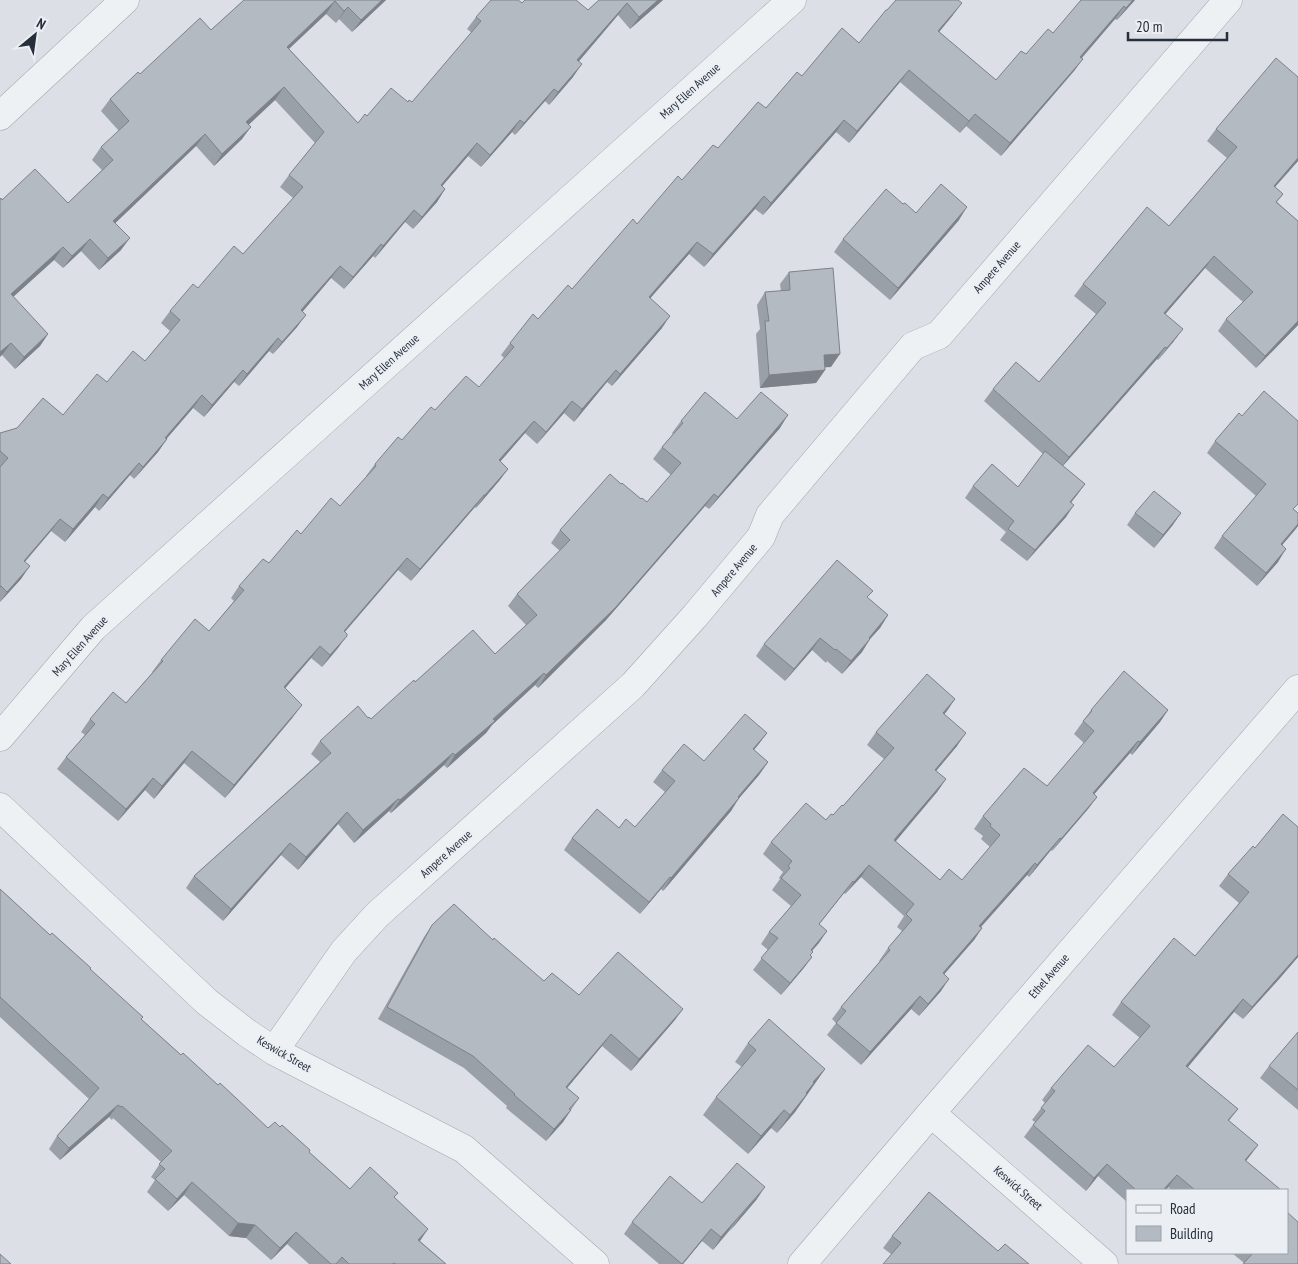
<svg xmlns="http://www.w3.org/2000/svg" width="1298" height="1264" viewBox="0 0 1298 1264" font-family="'PT Sans Narrow',sans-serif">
	<rect width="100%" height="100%" fill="#dce0e6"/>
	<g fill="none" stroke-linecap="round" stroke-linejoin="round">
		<g stroke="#a2a7af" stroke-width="29">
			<path id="minor" d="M0,116L125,0
				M0,737L93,628L792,0
				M0,807L207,1002L247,1033L274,1051L464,1149L595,1264
				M274,1051L344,951L377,915L633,685L695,616L761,537L770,515L913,346L939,335L1228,0
				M931,1113L1104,1264
				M802,1264L931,1113L1298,689"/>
		</g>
		<use href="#minor" stroke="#eef1f4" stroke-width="28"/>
	</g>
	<path fill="#9aa0a7" d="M244,0H386L352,32L339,19L336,23L326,14L289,49L358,123L367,116L408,102H412L472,33L467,29L476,17L522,3L588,10L599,0H663L630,29L618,15L579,61L573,77L549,105L545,101L515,135L512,132L481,167L468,156L442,186L445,189L437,202L413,229L405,222L375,258L373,256L344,289L331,278L302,312L297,327L273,354L269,351L239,386L234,382L204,417L193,408L166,439H167L158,452L134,479L130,475L99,511L95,507L65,542L51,531L25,562L21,579L0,602V433L63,415L107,382L145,361L170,331L161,323L170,311L198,288L243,254L293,198L280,187L289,175L315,143L275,100L248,125L242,139L214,166L196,146L115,223L121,250L99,270L81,251L63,268L54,260L13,297L48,334L40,346L15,369L2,355V200L68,203L102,170L92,160L101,147L119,131L101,111L110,99L140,74L211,30Z
		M1135,0L1117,20L1115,19L1082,58L1074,71L1001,156L966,126L960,133L900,82L849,143L836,132L763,215L755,209L704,267L689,254L650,298L662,328L612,386L607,382L574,422L564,413L537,444L525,433L500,462L508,469L499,481L476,508L475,507L411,581L398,570L345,632L338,648L322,667L311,658L285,688L293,717L225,798L184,763L154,799L145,790L118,821L57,769L66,757L85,735L81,732L90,719L126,703L153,672H152L161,660L209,631L234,601L231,598L239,586L269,563L301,534L340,506L366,477V476L375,464L435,410L479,387L504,358L501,355L510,343L538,319L572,289L682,180L802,76L859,43L887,10L953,15L939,32L996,80L1026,54L1053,33Z
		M1298,77V161L1275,187L1283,194L1277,202L1298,221V325L1256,368L1218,331L1226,319L1243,302L1205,268L1165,314L1174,341L1158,360L1157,359L1063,466L1085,484L1071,503L1066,517L1027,561L1000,540L1006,532L965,498L973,486L1018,487L1043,454L984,401L993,389L1039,382L1096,314L1074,296L1083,284L1169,226L1227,158L1207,141L1216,129Z
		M903,204L916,213L959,220L890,300L834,252L843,239Z
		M789,272L831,367H825V370L816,383L760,388L756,334L760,329L757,305L765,292L781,291L780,284Z
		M1239,413L1294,510L1298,513V526L1282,545L1278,562L1257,586L1214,548L1222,536L1256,496L1207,453L1215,441Z
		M737,419L780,428L709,509L705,506L606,620L538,688L535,685L492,725L486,733L447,768L444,765L391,813L389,811L354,843L338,824L298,870L281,855L223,921L186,888L194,876L320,762L311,754L320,741L368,718L371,719L415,682L495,654L526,625L508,606L517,594L560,551L551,543L560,530L621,484L641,499L647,502L671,475L653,459L662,447L673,434L672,433L681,421Z
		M1135,513H1181L1172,526L1154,548L1127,525Z
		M868,598L888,615L880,628L870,639L862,652L842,674L827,661L826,663L812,650L785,681L756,656L764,644Z
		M955,699L944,714L957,746L936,771L946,779L937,792L895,841L940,880H962L990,847L981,839L983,836L974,829L983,816L1047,786L1084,743L1074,734L1091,710H1168L1160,722L1132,755L1130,753L1094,794L1097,797L1088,809L1052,851L1051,850L1029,877L1027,875L981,927L982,928L974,940L944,974L941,991L919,1016L911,1009L861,1065L827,1035L836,1023L832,1019L841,1007L880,961H879L888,948L902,931L897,927L904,916L861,877L845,894L844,893L819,924L827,931L812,951L813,952L810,955L812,957L803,969L781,995L753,970L768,950L761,944L769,932L791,906L772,890L780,879L779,878L783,872L763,854L771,842L826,820L833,815L843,806L884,759L867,745L876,732Z
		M767,733L754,750L768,762L759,775L739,798L731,811L663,891L661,889L640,914L564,850L572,838L619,828L635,827L665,792L653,782L662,770L704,761Z
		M1298,827V957L1243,1019L1234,1012L1187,1067L1238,1109L1229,1121L1258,1145L1246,1161L1281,1190H1172L1168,1187L1166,1190H1127V1202L1098,1176L1086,1191L1024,1137L1035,1122L1032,1120L1045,1103L1042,1100L1051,1088L1114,1067L1140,1038L1112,1015L1121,1002L1195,956L1239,903L1219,886L1228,874L1255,848Z
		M0,889L50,935L90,969L141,1019L181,1055L268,1128L309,1152L350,1189L394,1198L420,1241L446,1264H309L287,1244L271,1260L246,1238L229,1236L184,1195L168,1211L147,1192L155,1180L151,1177L161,1162L113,1118L112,1120L109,1117L60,1160L49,1149L57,1136L89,1099L0,1017Z
		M432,925L493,940L544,981L579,995L683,1009L674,1021L631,1071L602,1046L567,1088L579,1098L563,1122L546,1141L506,1108L507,1106L464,1068L378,1019L424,937Z
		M1298,1032V1110L1260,1078L1269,1066Z
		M748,1043L825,1069L795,1112L777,1133L771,1128L748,1154L703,1115L716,1097L742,1067L735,1062Z
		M757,1199L713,1250L702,1241L683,1264H659L624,1234L632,1222L702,1203Z
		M892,1236L998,1251L891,1254L883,1248Z
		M1232,1253H1287L1244,1263Z"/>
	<path fill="#7d8288" d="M382,0H386L352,32L361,20Z
		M658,0H663L630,29L639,17Z
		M1133,0H1135L1117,20L1126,8Z
		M335,1L326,14L278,59L287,47Z
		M627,3L618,15L569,73L577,60Z
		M962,3L953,15L930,43L938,31Z
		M1124,6L1115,19L1072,69L1080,57Z
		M348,7L336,23L344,11Z
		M1083,59L1074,71L1001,156L1010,143Z
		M582,64L573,77L549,105L558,92Z
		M909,70L900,82L849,143L857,131Z
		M284,87L275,100L238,135L246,122Z
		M554,89L545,101L515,135L524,123Z
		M975,114L966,126L960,133L969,121Z
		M520,120L512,132L481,167L490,155Z
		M844,120L836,132L763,215L771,203Z
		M251,127L242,139L214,166L222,154Z
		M205,134L196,146L105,233L113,221Z
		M477,143L468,156L432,198L441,185Z
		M1298,158V161L1265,198L1274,186Z
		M445,189L437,202L413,229L422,217Z
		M764,196L755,209L704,267L713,254Z
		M967,207L959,220L890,300L898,288Z
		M414,210L405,222L375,258L383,246Z
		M130,238L121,250L99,270L108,258Z
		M90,239L81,251L63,268L72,256Z
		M697,242L689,254L640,310L649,297Z
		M381,244L373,256L344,289L353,277Z
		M63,247L54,260L2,307L11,294Z
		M1214,256L1205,268L1156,325L1164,313Z
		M340,266L331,278L293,323L301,310Z
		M306,315L297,327L273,354L282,342Z
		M670,316L662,328L612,386L620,374Z
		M1298,321V325L1256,368L1265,356Z
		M1183,329L1174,341L1158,360L1167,348Z
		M48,334L40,346L15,369L24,357Z
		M278,338L269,351L239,386L247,374Z
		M11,343L2,355L0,357V352Z
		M1165,347L1157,359L1060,469L1069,457Z
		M840,354L831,367L815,368L824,355Z
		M243,370L234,382L204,417L212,405Z
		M616,370L607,382L574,422L582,409Z
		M825,370L816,383L760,388L769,375Z
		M202,395L193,408L157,450L165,438Z
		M572,401L564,413L537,444L546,432Z
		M788,415L780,428L709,509L718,497Z
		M534,421L525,433L490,473L499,460Z
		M167,439L158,452L134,479L143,467Z
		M139,463L130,475L99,511L108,498Z
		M508,469L499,481L476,508L485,495Z
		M1085,484L1077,495L1062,513L1070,502Z
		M103,494L95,507L65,542L73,529Z
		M714,494L705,506L606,620L538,688L546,675Z
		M484,495L475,507L411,581L420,569Z
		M1074,505L1066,517L1027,561L1035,550Z
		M1181,513L1172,526L1154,548L1163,535Z
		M60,519L51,531L15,573L24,561Z
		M1298,524V526L1295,530L1272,557L1281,544Z
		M1286,549L1278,562L1257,586L1266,573Z
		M407,558L398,570L335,643L344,631Z
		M30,566L21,579L0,602L7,592Z
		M888,615L880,628L860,650L869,638Z
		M347,636L338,648L322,667L330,655Z
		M820,638L812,650L785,681L794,669Z
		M870,639L862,652L842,674L851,661Z
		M320,646L311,658L276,699L284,687Z
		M544,673L535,685L492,725L486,733L447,768L455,755Z
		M955,699L947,711L935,725L943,713Z
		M302,705L293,717L225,798L234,785Z
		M1168,710L1160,722L1132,755L1140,742Z
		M767,733L758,745L744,761L753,749Z
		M966,733L957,746L926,783L935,770Z
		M1138,741L1130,753L1084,806L1093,793Z
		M192,751L184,763L154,799L162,786Z
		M453,753L444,765L391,813L400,800Z
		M768,762L759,775L729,810L738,797Z
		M153,778L145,790L118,821L126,809Z
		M946,779L937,792L886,853L894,840Z
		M1097,797L1088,809L1052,851L1061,839Z
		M739,798L731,811L663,891L671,878Z
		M398,799L389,811L354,843L363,830Z
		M347,812L338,824L298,870L306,857Z
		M1060,838L1051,850L1029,877L1037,865Z
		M290,843L281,855L223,921L231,909Z
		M1035,863L1027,875L971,938L979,926Z
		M869,865L861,877L845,894L854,882Z
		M670,877L661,889L640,914L649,902Z
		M853,881L844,893L810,936L819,924Z
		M982,928L974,940L934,986L943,973Z
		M827,931L819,943L802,962L811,950Z
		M1298,955V957L1281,977L1243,1019L1252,1007Z
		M812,957L803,969L781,995L790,983Z
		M949,979L941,991L919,1016L928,1004Z
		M920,996L911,1009L861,1065L870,1052Z
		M1243,999L1234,1012L1178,1079L1186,1066Z
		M683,1009L674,1021L631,1071L639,1059Z
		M611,1034L602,1046L558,1099L566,1087Z
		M825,1069L795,1112L777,1133L813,1082Z
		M118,1105L109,1117L60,1160L69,1148Z
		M571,1110L563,1122L546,1141L554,1129Z
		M784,1110L771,1128L748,1154L761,1136Z
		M1258,1145L1249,1157L1237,1172L1245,1160Z
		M1107,1164L1098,1176L1086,1191L1094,1178Z
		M1177,1175L1166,1190H1163Z
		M192,1182L184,1195L168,1211L177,1199Z
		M765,1187L757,1199L730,1231L739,1218Z
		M738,1217L729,1230L713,1250L721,1237Z
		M238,1223L255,1225L246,1238L229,1236Z
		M428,1229L420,1241L418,1240Z
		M711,1229L702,1241L683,1264H682Z
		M296,1232L287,1244L271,1260L280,1248Z"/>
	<path fill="#b3bac2" stroke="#7d8288" d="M244,0H382L361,20L348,7L344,11L335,1L287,47L358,123L365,114L367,116L391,88L408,102L409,100L412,102L481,21L476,17L491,0H518L522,3L525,0H576L588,10L599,0H658L639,17L627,3L577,60L582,64L558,92L554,89L524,123L520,120L490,155L477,143L441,185L445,189L422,217L414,210L383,246L381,244L353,277L340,266L301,310L306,315L282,342L278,338L247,374L243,370L212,405L202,395L165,438L167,439L143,467L139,463L108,498L103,494L73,529L60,519L24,561L30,566L7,592L1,586L0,587V467L8,458L0,451V433L17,428L43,398L63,415L97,374L107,382L133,351L145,361L180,320L170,311L193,284L198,288L234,246L243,254L303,187L289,175L324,132L284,87L246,122L251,127L222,154L205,134L113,221L130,238L108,258L90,239L72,256L63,247L11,294L48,334L24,357L11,343L0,352V199L1,198L2,200L35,169L68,203L113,160L101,147L129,121L110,99L138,72L140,74L200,18L211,30Z
		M896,0H958L962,3L938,31L996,80L1021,51L1026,54L1048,29L1053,33L1081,0H1133L1126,8L1124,6L1080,57L1083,59L1010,143L975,114L969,121L909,70L857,131L844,120L771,203L764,196L713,254L697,242L649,297L670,316L620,374L616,370L582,409L572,401L546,432L534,421L499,460L508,469L485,495H484L420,569L407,558L344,631L347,634V636L330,655L320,646L284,687L302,705L234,785L192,751L162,786L153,778L126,809L66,757L95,724L90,719L113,692L126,703L163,661L161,660L195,619L209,631L244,590L239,586L263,559L269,563L297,530L301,534L331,498L340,506L376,466L375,464L398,437L402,440L431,407L435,410L466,376L479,387L514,347L510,343L533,314L538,319L568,285L572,289L633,219L637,224L678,176L682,180L713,145L718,148L758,102L766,108L797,72L802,76L842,28L859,43L886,10H887Z
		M1276,58L1298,77V158L1274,186L1283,194L1276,202L1298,221V321L1265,356L1226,319L1253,292L1214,256L1164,313L1183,329L1167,348L1165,347L1069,457L993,389L1016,362L1039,382L1106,303L1083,284L1147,207L1169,226L1237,147L1216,129Z
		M941,184L967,207L898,288L843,239L886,189L903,204L905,203L916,213Z
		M833,268L840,354L824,355L825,370L769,375L765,321H769L765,292L790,290L789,272Z
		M1264,391L1298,421V504L1293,509L1298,513V524L1281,544L1286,549L1266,573L1222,536L1266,484L1215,441L1239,413L1242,416Z
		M705,392L737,419L761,392L788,415L718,497L714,494L615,608L546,675L544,673L493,719L495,721L455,755L453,753L400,800L398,799L363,830L347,812L306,857L290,843L231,909L194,876L331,753L320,741L358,706L368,718L369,717L371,719L414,680L415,682L473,630L495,654L537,615L517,594L570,540L560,530L610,474L621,484L622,483L641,499L642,498L647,502L681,463L662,447L683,423L681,421Z
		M1045,451L1085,484L1070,502L1074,505L1035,550L1008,529L1014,521L973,486L992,464L1018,487Z
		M1154,491L1181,513L1163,535L1135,513Z
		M837,560L873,591L867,597L888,615L869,638L870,639L851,661L836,649L835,650L820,638L794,669L764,644Z
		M1124,671L1168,710L1140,742L1138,741L1093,793L1097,797L1061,839L1060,838L1037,865L1035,863L979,926L982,928L943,973L949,979L928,1004L920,996L870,1052L836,1023L846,1011L841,1007L890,950L888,948L912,920L906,914L914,904L869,865L854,882L853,881L819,924L827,931L811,950L813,952L810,955L812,957L790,983L761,958L778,938L769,932L801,895L781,878L790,868L788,866L792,861L771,842L806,803L826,820L831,814L833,815L842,805L843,806L894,748L876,732L927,674L955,699L943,713L966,733L935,770L946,779L894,840L940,880L949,869L962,880L1000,835L990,826L991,824L983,816L1024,768L1047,786L1094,731L1083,721L1092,711L1091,710Z
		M745,714L767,733L753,749L768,762L738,797L739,798L671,878L670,877L649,902L572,838L597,809L619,828L626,819L635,827L675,781L662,770L684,744L704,761Z
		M1283,814L1298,827V955L1252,1007L1243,999L1186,1066L1238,1109L1228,1120L1258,1145L1245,1160L1281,1190H1195L1177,1175L1163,1190H1136L1107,1164L1094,1178L1033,1125L1045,1111L1041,1108L1055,1091L1051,1088L1088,1045L1114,1067L1150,1026L1121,1002L1174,938L1195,956L1249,892L1228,874L1253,846L1255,848Z
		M0,889L50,935L52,933L91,968L90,969L143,1017L141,1019L181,1055L183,1053L218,1085L220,1083L268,1128L275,1122L280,1127L282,1125L310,1150L309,1152L350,1189L370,1167L398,1193L394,1197L428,1229L418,1240L446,1264H396L394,1263L392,1264H349L342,1257L336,1264H331L296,1232L280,1248L255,1225L238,1223L192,1182L177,1199L155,1179L165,1169L159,1164L172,1151L122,1106L121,1107L118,1105L69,1148L57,1136L99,1088L0,997Z
		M454,904L493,940L494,938L544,981L552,973L579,995L618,952L683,1009L639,1059L611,1034L566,1087L579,1098L569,1109L571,1110L554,1129L514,1095L515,1094L473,1056L387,1007L432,925Z
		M769,1019L825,1069L813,1082L814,1083L806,1093L807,1094L790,1115L784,1110L761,1136L716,1097L756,1050L748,1043Z
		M1298,1032V1090L1269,1066Z
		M737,1163L765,1187L721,1237L711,1229L682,1264L632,1222L670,1176L702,1203Z
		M929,1192L998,1251L1005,1244L1029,1264H883L901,1243L892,1236Z
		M1287,1212L1298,1222V1264H1243L1253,1253H1287Z
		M0,1254L11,1264H0Z"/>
	<g text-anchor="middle" stroke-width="4" stroke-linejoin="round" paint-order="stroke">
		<g font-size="12" fill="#262f3b" stroke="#ebeff4">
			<text transform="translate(690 91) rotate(-42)" y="4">Mary Ellen Avenue</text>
			<text transform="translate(997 267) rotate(-49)" y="4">Ampere Avenue</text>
			<text transform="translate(389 362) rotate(-42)" y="4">Mary Ellen Avenue</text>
			<text transform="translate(734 570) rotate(-50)" y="4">Ampere Avenue</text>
			<text transform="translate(80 646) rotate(-48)" y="4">Mary Ellen Avenue</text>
			<text transform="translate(446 854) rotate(-42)" y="4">Ampere Avenue</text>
			<text transform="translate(1049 976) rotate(-49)" y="4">Ethel Avenue</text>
			<text transform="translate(284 1054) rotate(30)" y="4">Keswick Street</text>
			<text transform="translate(1018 1188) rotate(41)" y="4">Keswick Street</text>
		</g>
	</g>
	<rect x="1126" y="1189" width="162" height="65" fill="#ebeff4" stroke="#9ca2aa"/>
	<rect x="1136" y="1205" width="25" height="8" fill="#eef1f4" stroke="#9ca2aa"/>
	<text x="1170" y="1214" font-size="15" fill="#262f3b">Road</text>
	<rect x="1136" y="1226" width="25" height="15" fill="#b3bac2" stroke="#9ca2aa"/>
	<text x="1170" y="1239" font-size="15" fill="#262f3b">Building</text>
	<g transform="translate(35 35) rotate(29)" stroke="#ebeff4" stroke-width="4" paint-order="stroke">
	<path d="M0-4L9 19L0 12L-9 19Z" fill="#262f3b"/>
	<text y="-8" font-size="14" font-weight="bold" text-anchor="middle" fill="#262f3b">N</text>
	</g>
	<path d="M1128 32v8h99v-8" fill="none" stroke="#262f3b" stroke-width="2.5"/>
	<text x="1136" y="32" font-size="15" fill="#262f3b" stroke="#ebeff4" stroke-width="4" paint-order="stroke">20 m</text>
</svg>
